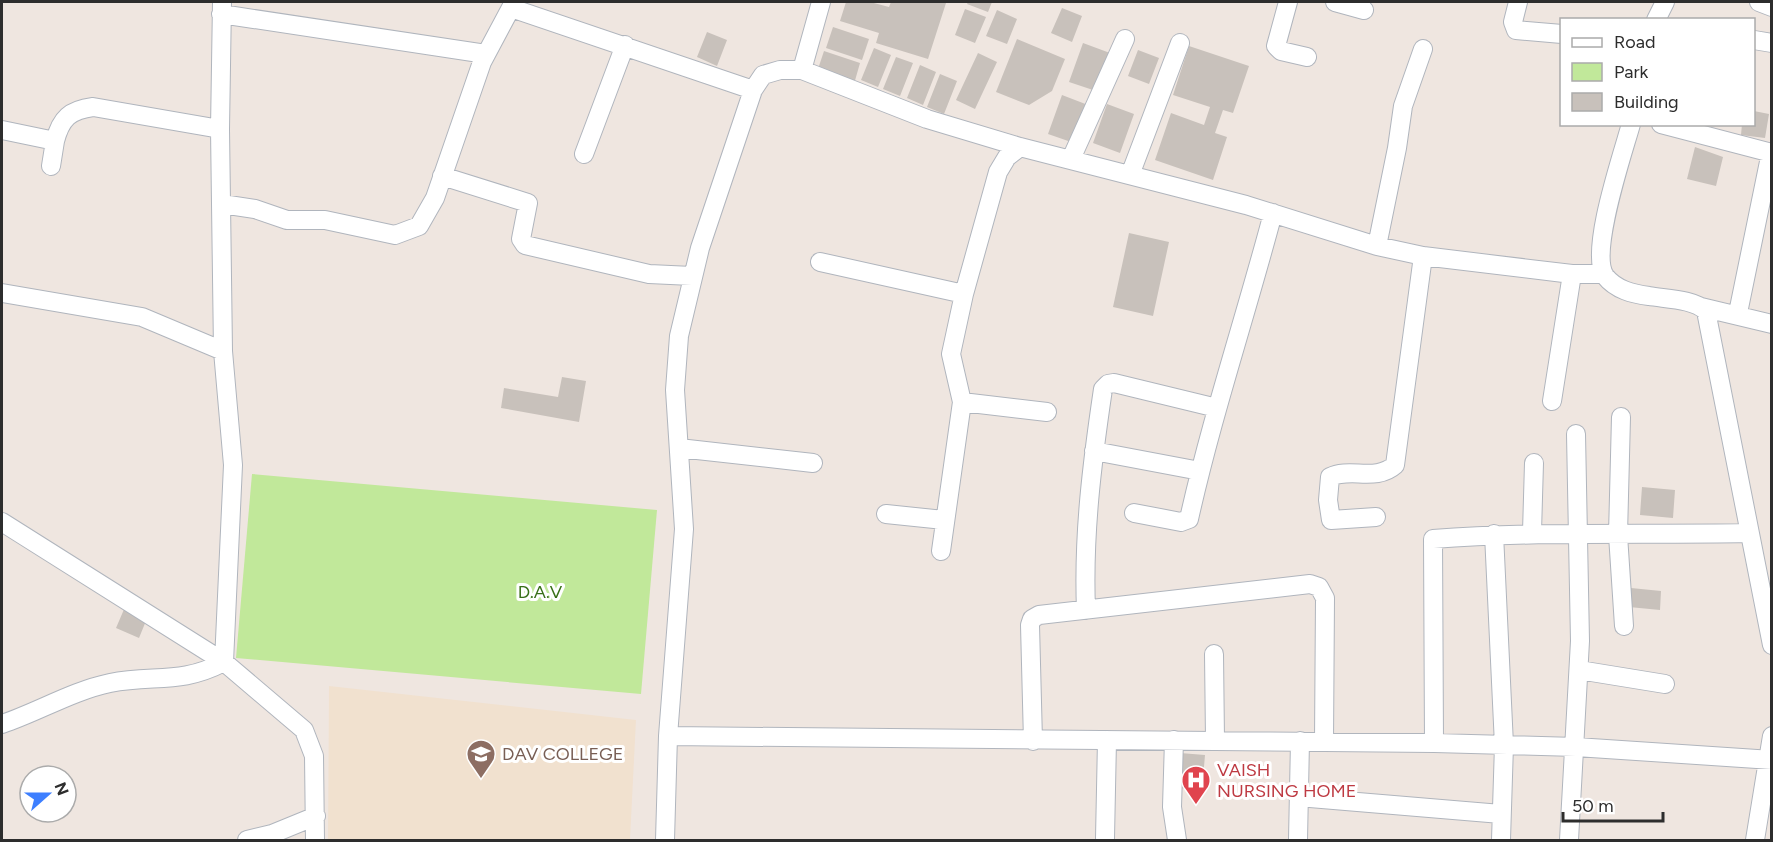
<svg xmlns="http://www.w3.org/2000/svg" width="1773" height="842" viewBox="0 0 1773 842" font-family="Figtree,sans-serif">
	<rect width="100%" height="100%" fill="#efe6e0"/>
	<path fill="#f1e1cf" d="M329,686L636,720L630,840H328Z"/>
	<path fill="#c1e89a" d="M252,474L657,510L641,694L236,658Z"/>
	<path fill="#c8c1bb" d="M846,2H870L889,7L891,2L946,3L928,59L876,43L879,33L840,21Z
		M968,2H992L988,12L967,4Z
		M1062,8L1082,16L1072,42L1051,33Z
		M965,9L986,17L975,43L955,35Z
		M997,10L1017,19L1007,44L986,36Z
		M833,27L869,39L862,60L826,48Z
		M707,32L727,40L717,66L697,57Z
		M1017,39L1065,59L1052,91L1029,105L996,92Z
		M1083,43L1110,53L1096,91L1069,82Z
		M1189,46L1249,66L1233,113L1223,110L1215,133L1227,137L1213,180L1155,160L1171,113L1204,125L1210,107L1173,95Z
		M874,48L891,55L878,87L861,80Z
		M1138,50L1159,58L1149,84L1128,76Z
		M824,51L860,63L854,84L817,72Z
		M978,53L997,62L975,109L956,100Z
		M896,57L913,63L900,96L883,89Z
		M920,65L936,72L923,105L907,98Z
		M940,74L957,81L944,114L927,107Z
		M1062,95L1088,105L1074,143L1048,134Z
		M1107,104L1134,114L1120,153L1093,143Z
		M1754,111L1769,114L1765,138L1741,135L1742,124H1754Z
		M1695,147L1723,157L1716,186L1687,179Z
		M1129,233L1169,242L1153,316L1113,307Z
		M562,377L586,381L579,422L501,408L504,388L558,397Z
		M1642,487L1675,490L1673,518L1640,515Z
		M1631,588L1661,591L1660,610L1629,607Z
		M125,607L148,616L139,638L116,628Z
		M1180,753L1205,755L1202,790L1178,788Z"/>
	<g fill="none" stroke-linecap="round" stroke-linejoin="round">
		<g stroke="#b0b5bd" stroke-width="20">
			<path id="minor" d="M1288,2L1276,46L1281,51L1307,57
				M1335,2L1364,10
				M1518,2L1513,22L1516,30L1562,34
				M1759,2L1772,7
				M511,8L753,90
				M221,14L486,54
				M1656,20L1665,2
				M1754,40L1772,43
				M802,70L821,2
				M1631,124C1623,153 1589,252 1605,276C1616,290 1633,294 1649,296C1666,299 1694,299 1706,311L1772,645
				M1661,124L1772,153
				M2,130L55,141L51,166
				M55,141C61,118 70,110 93,107L220,129
				M584,154L625,45
				M1071,159L1125,39
				M1130,175L1180,43
				M442,176L528,203L521,239L525,245L649,274L692,276
				M222,204L255,209L287,220H325L395,235L419,226L435,198L482,62L514,2
				M1377,246L1397,148L1403,106L1423,49
				M820,262L964,294
				M2,293L142,317L223,351
				M1701,307L1772,324
				M1738,313L1771,152
				M1552,401L1572,274
				M962,402L1047,412
				M1621,417L1618,535L1624,626
				M679,448L813,463
				M1094,451L1200,471
				M1134,513L1181,522L1189,519C1212,416 1246,315 1273,213
				M886,514L944,520
				M1376,517L1331,520L1328,500L1330,477C1350,467 1376,482 1395,465L1423,256
				M2,522L224,662L304,730L314,756L315,840
				M1532,532L1534,463
				M1494,534L1504,745L1501,840
				M941,551L962,402L951,354L964,294L998,172L1007,157L1020,147
				M1086,610C1083,535 1092,463 1103,389L1108,384L1114,383L1217,408
				M1214,654L1215,740
				M1579,670L1665,684
				M2,724C38,712 72,691 110,683C154,674 180,685 224,662L233,465L223,351L220,129L222,2
				M668,736L1434,743L1576,747L1772,760
				M1174,740L1172,807L1177,840
				M1033,741L1030,625L1032,619L1039,615L1310,584L1319,587L1325,598L1324,741
				M1434,743L1433,539C1538,531 1643,535 1748,533
				M1298,797L1501,814
				M1105,838L1107,740
				M247,840L272,834L316,816
				M665,840L668,736L684,529L675,390L679,336L700,248L753,90L763,75L780,70H802L927,119L1020,147L1246,205L1377,246L1423,256L1572,274H1604
				M1298,840L1300,741
				M1569,840L1580,641L1576,434
				M1755,840L1772,736"/>
		</g>
		<use href="#minor" stroke="#fff" stroke-width="18"/>
	</g>
	<defs>
		<g id="university-pin" transform="scale(1.5)"><path d="M0 17L-7.5 6A9.5 9.5 0 1 1 7.5 6Z" fill="#8d6e63" stroke="#fff"/><path d="M0-5L7-2L0 1L-7-2ZM-4 1L0 2.5L4 1V4Q0 6-4 4Z" fill="#fff"/></g>
		<g id="hospital-pin" transform="scale(1.5)"><path d="M0 17L-7.5 6A9.5 9.5 0 1 1 7.5 6Z" fill="#e0444e" stroke="#fff"/><path d="M-5-5h3v3.5h4V-5h3V5h-3V1.5h-4V5h-3Z" fill="#fff"/></g>
	</defs>
	<g fill-rule="evenodd">
		<use href="#university-pin" x="481" y="754"/>
		<use href="#hospital-pin" x="1196" y="780"/>
	</g>
	<g text-anchor="middle" stroke-width="6" stroke-linejoin="round" paint-order="stroke">
		<g font-size="18" fill="#387018" stroke="#fff">
			<text x="540" y="598">D.A.V</text>
		</g>
		<g font-size="18" fill="#785e54" stroke="#fff" text-anchor="start">
			<text x="502" y="760">DAV COLLEGE</text>
		</g>
		<g font-size="18" fill="#be3a42" stroke="#fff" text-anchor="start">
			<text x="1217" y="776">VAISH<tspan x="1217" dy="21">NURSING HOME</tspan></text>
		</g>
	</g>
	<rect width="1773" height="842" fill="none" stroke="#2d2d2d" stroke-width="6"/>
	<rect x="1560" y="18" width="195" height="108" fill="#ffffff" stroke="#ababab" stroke-width="1.5"/>
	<rect x="1572" y="38" width="30" height="9" fill="#ffffff" stroke="#ababab" stroke-width="1.5"/>
	<text x="1614" y="48" font-size="18" fill="#2d2d2d">Road</text>
	<rect x="1572" y="63" width="30" height="18" fill="#c1e89a" stroke="#ababab" stroke-width="1.5"/>
	<text x="1614" y="78" font-size="18" fill="#2d2d2d">Park</text>
	<rect x="1572" y="93" width="30" height="18" fill="#c8c1bb" stroke="#ababab" stroke-width="1.5"/>
	<text x="1614" y="108" font-size="18" fill="#2d2d2d">Building</text>
	<g transform="translate(48 794) rotate(69)"><circle r="28" fill="#ffffff" stroke="#ababab" stroke-width="1.5"/>
	<path d="M0-4.5L10 22L0 15L-10 22Z" fill="#3d7fff"/>
	<text y="-9" font-size="16" font-weight="bold" text-anchor="middle" fill="#2d2d2d">N</text>
	</g>
	<path d="M1563 812v9h100v-9" fill="none" stroke="#2d2d2d" stroke-width="3"/>
	<text x="1572" y="812" font-size="18" fill="#2d2d2d" stroke="#ffffff" stroke-width="4.5" paint-order="stroke">50 m</text>
</svg>
